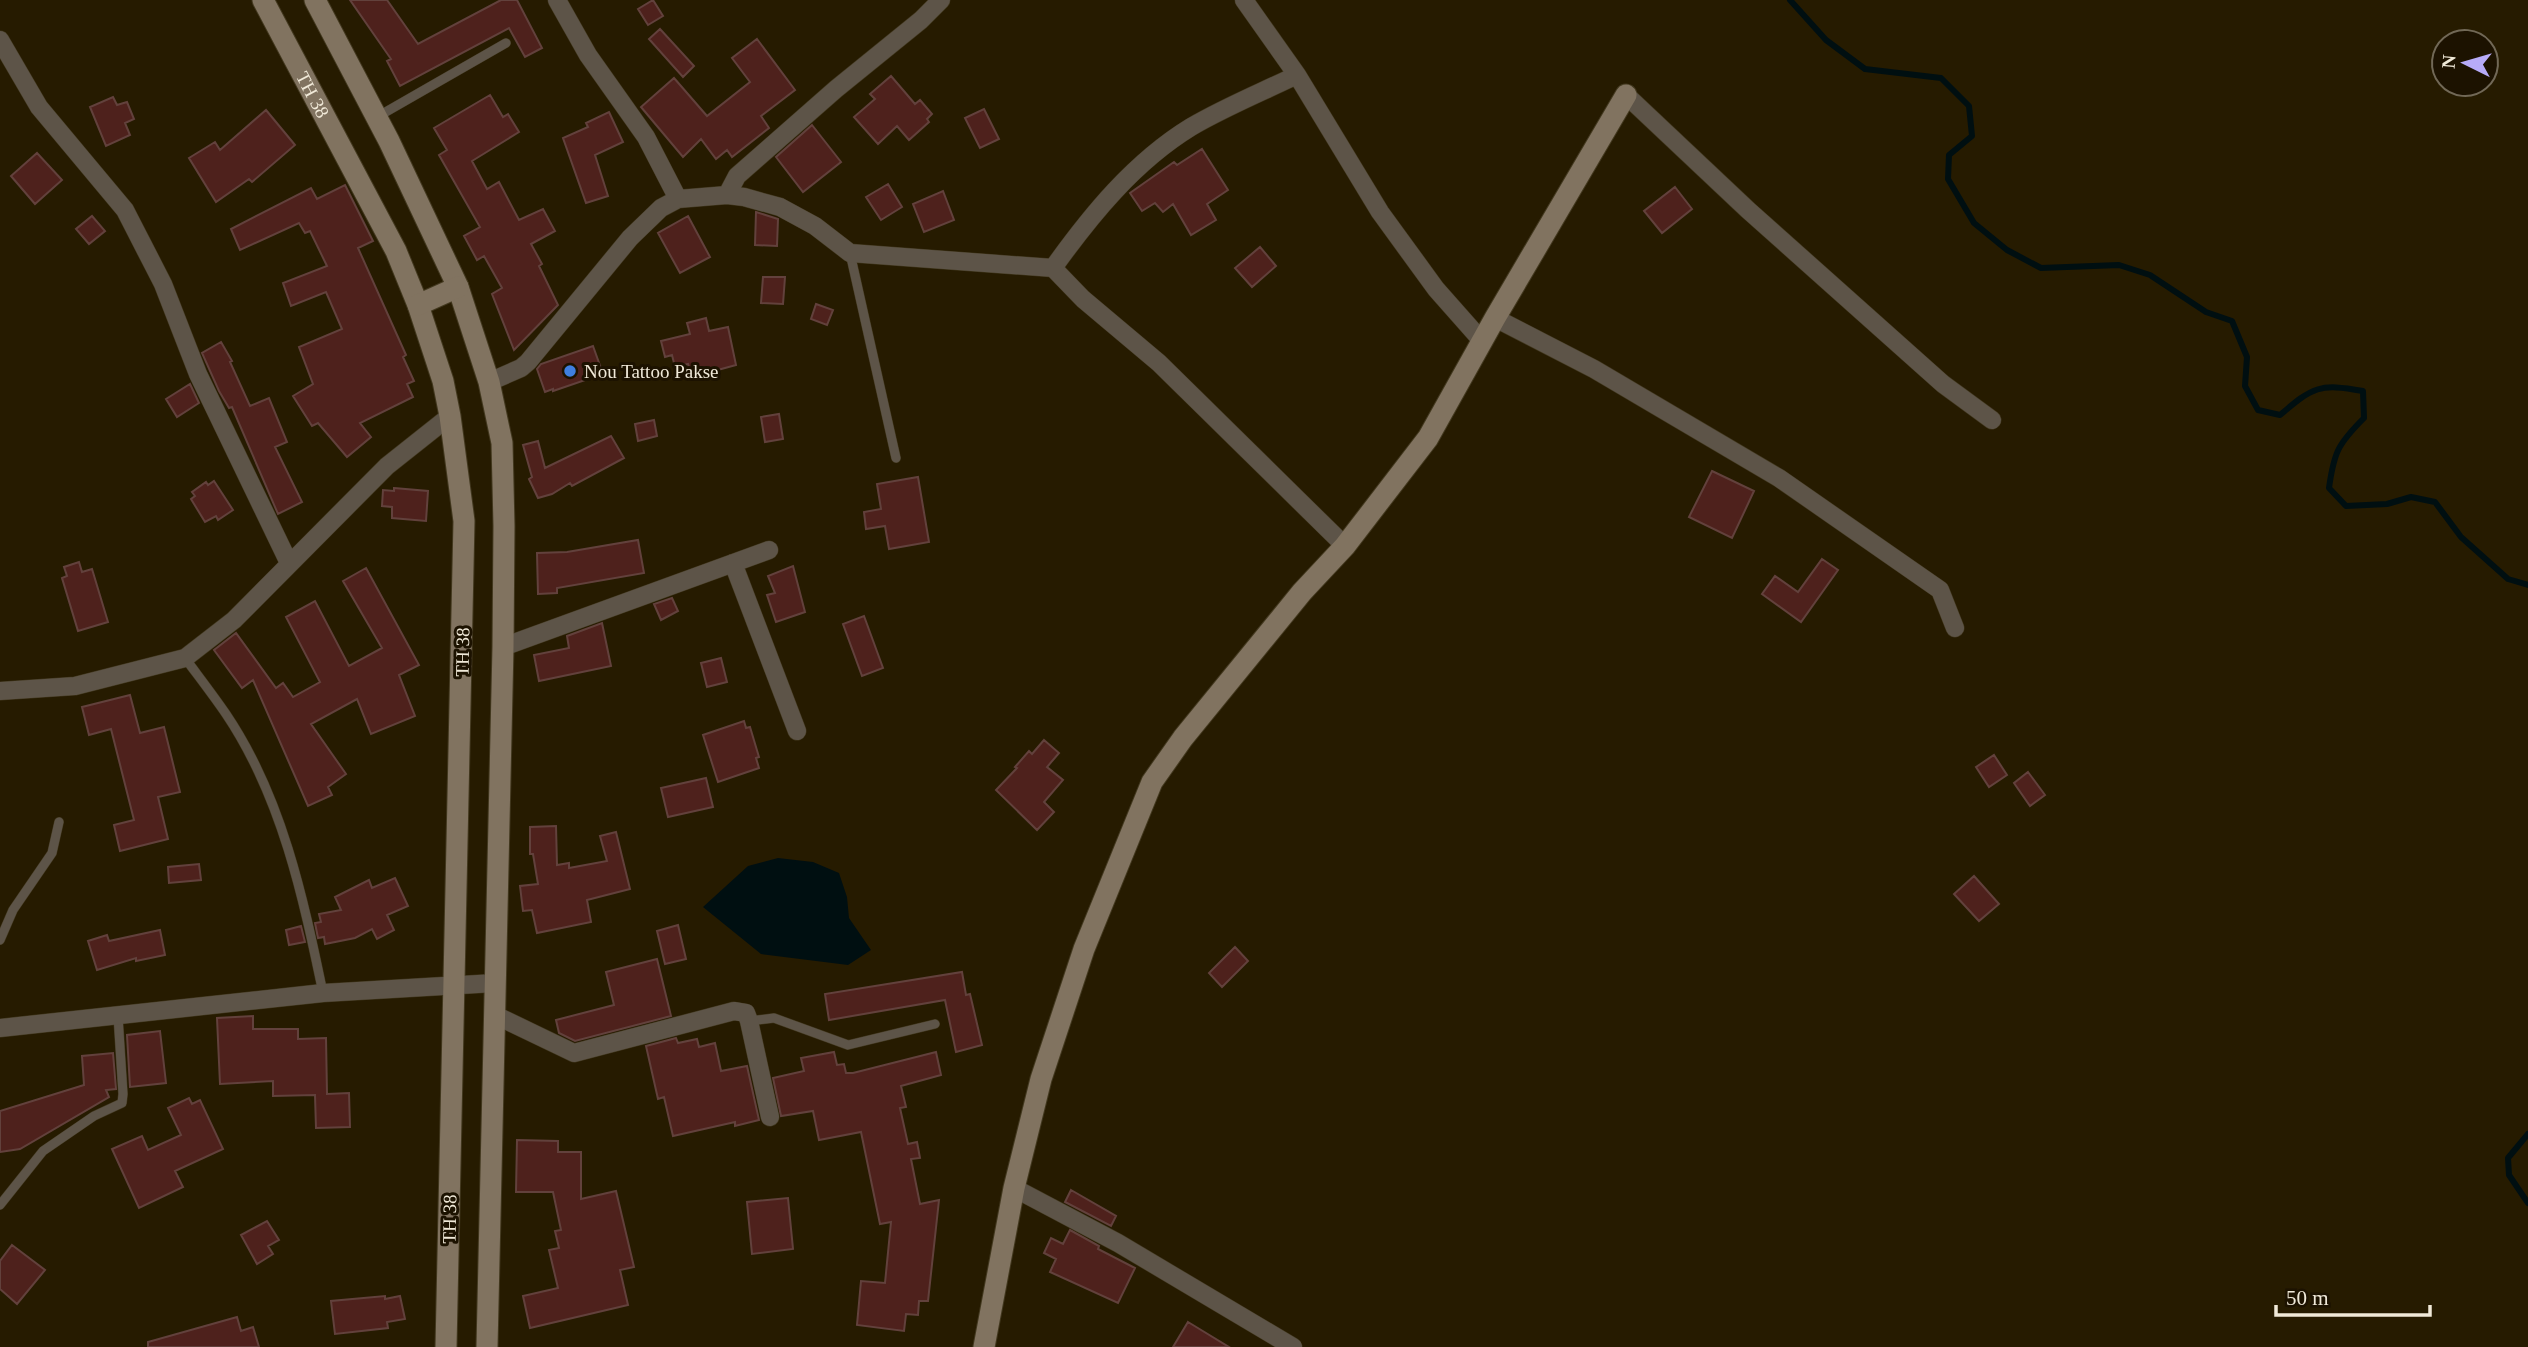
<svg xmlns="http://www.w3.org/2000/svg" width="2528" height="1347" viewBox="0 0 2528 1347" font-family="Georgia,serif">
	<rect width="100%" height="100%" fill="#261b00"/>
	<path fill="#000f11" d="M778,858L813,862L839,873L847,897L849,918L871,950L848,965L761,954L703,907L748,866Z"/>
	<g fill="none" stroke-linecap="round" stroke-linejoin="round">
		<path stroke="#000f11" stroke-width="6" d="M1790,0L1826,40L1865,69L1941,78L1969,106L1972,136L1949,155L1948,179L1974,223L2007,250L2041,268L2119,265L2150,275L2206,312L2232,321L2247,357L2245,386L2258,410L2280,415C2313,387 2319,383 2363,391L2364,418C2338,444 2334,452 2329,488L2346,506L2387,504L2411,497L2435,502L2461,537L2508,579L2528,585
			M2528,1134L2508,1158L2509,1175L2528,1203"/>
	</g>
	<path fill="#4e211c" stroke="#62413c" stroke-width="2" d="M350,0H387L418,44L501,0H517L542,48L525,57L509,28L400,86L387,61L391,59Z
		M653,0L663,16L648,25L638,9Z
		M660,29L694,66L683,77L649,39Z
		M757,39L795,90L761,116L769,128L732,157L727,150L716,159L701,139L683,157L641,107L674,78L707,116L750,82L732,58Z
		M891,76L915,104L920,100L932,114L927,119L929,122L909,140L897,126L878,144L854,117L875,99L870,94Z
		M490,95L503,117L508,114L519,132L472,161L487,189L499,182L519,220L543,209L555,231L531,244L542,264L539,266L558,305L514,350L492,294L502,288L484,256L477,260L464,236L480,227L439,155L447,150L434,128Z
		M113,97L117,105L127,102L134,119L125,123L130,135L106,146L90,107Z
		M984,109L999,139L980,148L965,118Z
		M266,110L295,145L252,182L249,179L216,202L189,158L215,142L220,150Z
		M609,112L623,142L595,155L608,196L586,203L563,138L588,127L586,123Z
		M812,125L841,162L803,192L776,157Z
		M1202,149L1228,190L1207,204L1216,220L1191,235L1173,204L1163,212L1155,203L1142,211L1130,193L1174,162L1177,165Z
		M37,153L62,180L35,204L11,176Z
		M888,184L902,207L881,220L866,197Z
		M345,185L373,241L358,248L406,355L403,357L414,381L407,384L413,397L360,423L371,437L347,457L318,423L312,426L293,396L313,384L299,347L342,329L326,292L291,306L283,283L327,266L310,231L305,233L299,223L240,250L231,229L311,188L317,199Z
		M1675,187L1692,209L1662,233L1644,211Z
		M943,191L954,220L924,232L913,204Z
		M756,212L778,219L777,246L755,245Z
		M92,216L105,231L89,244L76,229Z
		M688,216L710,257L680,273L658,233Z
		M1260,247L1276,266L1252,287L1235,268Z
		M763,277H785L783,304L761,303Z
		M816,304L833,310L827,325L811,319Z
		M706,318L709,331L728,327L736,365L692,377L688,364L675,367L672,355L665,357L661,341L690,334L687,323Z
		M221,342L232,361L230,362L250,406L269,398L287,442L275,447L302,502L278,514L232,407L229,408L219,391L202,353Z
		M593,346L603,374L553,391V389L545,392L537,369L541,364Z
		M190,384L199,403L177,417L166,399Z
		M779,414L783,439L765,442L761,417Z
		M654,420L657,436L638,441L635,424Z
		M611,436L624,458L572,486L570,483L552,494L538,498L529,479L532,477L523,445L538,441L545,468Z
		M1712,471L1754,491L1732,538L1689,517Z
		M918,477L929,542L889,549L885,526L866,529L864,512L881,509L877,484Z
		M214,481L233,510L218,520L216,516L205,522L191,499L195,496L192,492L206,482L208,485Z
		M394,488L428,491L426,521L392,518V507L382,506L383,490L394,491Z
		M638,540L644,573L557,588V593L538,594L537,553L567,552Z
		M1822,559L1838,570L1801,622L1762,594L1775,576L1798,592Z
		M79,562L82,572L92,569L108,622L78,631L62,578L67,576L64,567Z
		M793,566L805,612L776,622L767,595L775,593L768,576Z
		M366,568L419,665L399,675L415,716L371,734L357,699L311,724L346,774L328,787L332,795L308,806L253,680L242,688L214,650L236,633L276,688L283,683L293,697L320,682L286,617L315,601L349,666L382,648L343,581Z
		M672,598L678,611L661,620L654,604Z
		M864,616L883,668L862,676L843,624Z
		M602,623L611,666L539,681L534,655L569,648L567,636Z
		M721,658L727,682L707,687L701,663Z
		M130,695L140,733L164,727L180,792L158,797L168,839L120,851L114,825L134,820L111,729L89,735L82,707Z
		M744,721L746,728L750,727L759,757L756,758L759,768L718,782L703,735Z
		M1044,740L1059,753L1047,767L1063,780L1044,802L1054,812L1037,830L996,790L1017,768L1015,767L1029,751L1032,754Z
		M1994,755L2007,775L1989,787L1976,767Z
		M2028,772L2045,795L2030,806L2014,783Z
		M706,778L713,807L668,817L661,788Z
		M556,826L557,865L569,863V868L607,861L600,836L616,832L630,889L587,900L591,922L537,933L532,910L523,911L520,886L538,884L533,854H530V827Z
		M199,864L201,880L169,883L168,867Z
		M1974,876L1999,904L1979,921L1954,894Z
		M395,878L408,906L387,915L394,930L377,939L372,929L355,938L325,944L324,937L318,938L315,923L321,922L319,914L341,910L335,897L369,880L372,888Z
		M678,925L686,959L665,964L657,931Z
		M301,926L305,942L289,945L286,930Z
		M160,930L165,955L136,961V958L97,970L88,941L107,935L109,941Z
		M1235,947L1248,961L1222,987L1209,973Z
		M657,959L671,1016L575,1041L559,1033L556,1020L614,1005L606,972Z
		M962,972L966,995L970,994L982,1045L956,1052L945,1000L829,1020L825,994Z
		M253,1016V1029H298V1039L326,1038L327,1094L349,1093L350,1127L316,1128L315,1095L273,1096V1081L220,1084L217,1018Z
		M160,1031L166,1083L130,1087L127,1035Z
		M676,1038L678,1043L697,1039L699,1047L715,1043L721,1071L747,1066L759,1120L735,1126V1122L673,1136L664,1097L658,1099L646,1046Z
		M834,1052L837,1065L844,1064L846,1073H853L936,1052L941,1075L901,1086L906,1107L900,1108L908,1144L917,1142L920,1158L911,1159L920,1204L939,1200L928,1301H919L918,1315L906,1314L904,1331L857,1325L861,1281L885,1283L891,1222L880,1224L861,1132L819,1140L813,1111L781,1116L773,1078L804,1071L801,1058Z
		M113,1053L116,1089L106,1090L109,1097L20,1149L0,1152V1111L84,1085L82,1056Z
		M189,1098L192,1104L200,1100L223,1149L175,1171L183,1187L139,1208L112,1149L142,1136L148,1150L181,1135L168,1108Z
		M517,1140L558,1141V1152H581V1199L616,1191L634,1267L620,1270L628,1305L530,1328L523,1296L558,1288L549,1250L559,1248L555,1231L561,1230L553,1192H516Z
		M1071,1190L1116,1216L1111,1226L1065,1202Z
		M788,1198L793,1249L752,1254L747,1202Z
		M267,1221L279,1240L268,1246L273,1254L257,1264L241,1235Z
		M1070,1230L1099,1246L1098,1249L1135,1268L1118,1303L1050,1272L1056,1259L1044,1253L1051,1238L1063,1244Z
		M12,1245L45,1270L17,1304L0,1289V1261Z
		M385,1296V1299L400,1296L405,1319L387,1322L388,1328L335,1334L331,1301Z
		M237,1317L241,1331L253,1327L259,1347H148V1342Z
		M1188,1322L1229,1347H1173Z"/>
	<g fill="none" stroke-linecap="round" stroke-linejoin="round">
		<g stroke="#42381e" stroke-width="10">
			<path id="lane" d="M377,117L506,43
				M850,253L896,458
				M185,658C199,677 213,695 226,714C282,797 303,897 323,993
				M0,940L13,910L52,853L59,822
				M749,1021L774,1018L848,1045L935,1024
				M0,1205L43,1151L94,1116L122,1103L123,1094L118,1016"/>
		</g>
		<g stroke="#42381e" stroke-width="19">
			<path id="street" d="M557,0L588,55L646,137L678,199
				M1244,0L1297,75
				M0,40L39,107L125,210L163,284L198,374L289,563
				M1626,95L1748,210L1943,384L1992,420
				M727,195L737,176L836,89L921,20L941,0
				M1053,268C1091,215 1134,162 1191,127C1225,107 1262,92 1297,75L1380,212L1436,289L1482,341
				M1495,318L1594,369L1779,478L1940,590L1955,628
				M489,382L521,368L528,362L630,238L661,208L678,199L727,195L744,197L780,207L815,226L850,253L1053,268L1083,299L1159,363L1345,546
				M733,563L797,731
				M503,647L769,550
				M0,691L75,686L185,658L234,620L387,466L450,416
				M495,1015L574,1053L734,1011L746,1013L749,1021L770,1117
				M0,1028L323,993L495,983
				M1014,1188L1118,1243L1293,1347"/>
		</g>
		<g stroke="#42381e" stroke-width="23">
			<g id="secondary">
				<path id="s1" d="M263,0L396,251L418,305L443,381L450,416L464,521L446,1347"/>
				<path d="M315,0L389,141L458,287L489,382L502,443L504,526L503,647L487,1347"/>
				<path d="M418,305L458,287"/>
				<path d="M984,1347L1014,1188L1041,1079L1084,949L1152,782L1183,738L1302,592L1345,546L1428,438L1495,318L1626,95"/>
			</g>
		</g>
		<use href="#lane" stroke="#5d5448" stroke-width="9"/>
		<use href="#street" stroke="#5d5448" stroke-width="18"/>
		<use href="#secondary" stroke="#817360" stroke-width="21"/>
	</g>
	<circle fill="#3f7fe0" stroke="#1c1200" stroke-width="2.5" cx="570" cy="371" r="7"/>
	<g text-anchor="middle" stroke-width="6" stroke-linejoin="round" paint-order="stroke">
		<g font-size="19" fill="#f0e9d8" stroke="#1c1200">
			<text dy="7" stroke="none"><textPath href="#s1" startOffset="107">TH 38</textPath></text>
			<text transform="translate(462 652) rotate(-89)" y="7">TH 38</text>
			<text transform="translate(449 1219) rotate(-89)" y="7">TH 38</text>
		</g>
		<g font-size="19" fill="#f0e9d8" stroke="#1c1200" text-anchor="start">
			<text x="584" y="378">Nou Tattoo Pakse</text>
		</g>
	</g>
	<g transform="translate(2465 63) rotate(275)"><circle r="33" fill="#1c1200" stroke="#716856" stroke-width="2"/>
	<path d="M0-5L12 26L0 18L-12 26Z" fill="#b7abf8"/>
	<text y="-10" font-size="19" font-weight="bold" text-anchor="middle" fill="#f0e9d8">N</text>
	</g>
	<path d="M2276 1305v10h154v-10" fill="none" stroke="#f0e9d8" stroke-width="3.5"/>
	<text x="2286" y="1305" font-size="21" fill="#f0e9d8" stroke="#1c1200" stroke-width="5" paint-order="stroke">50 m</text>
</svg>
